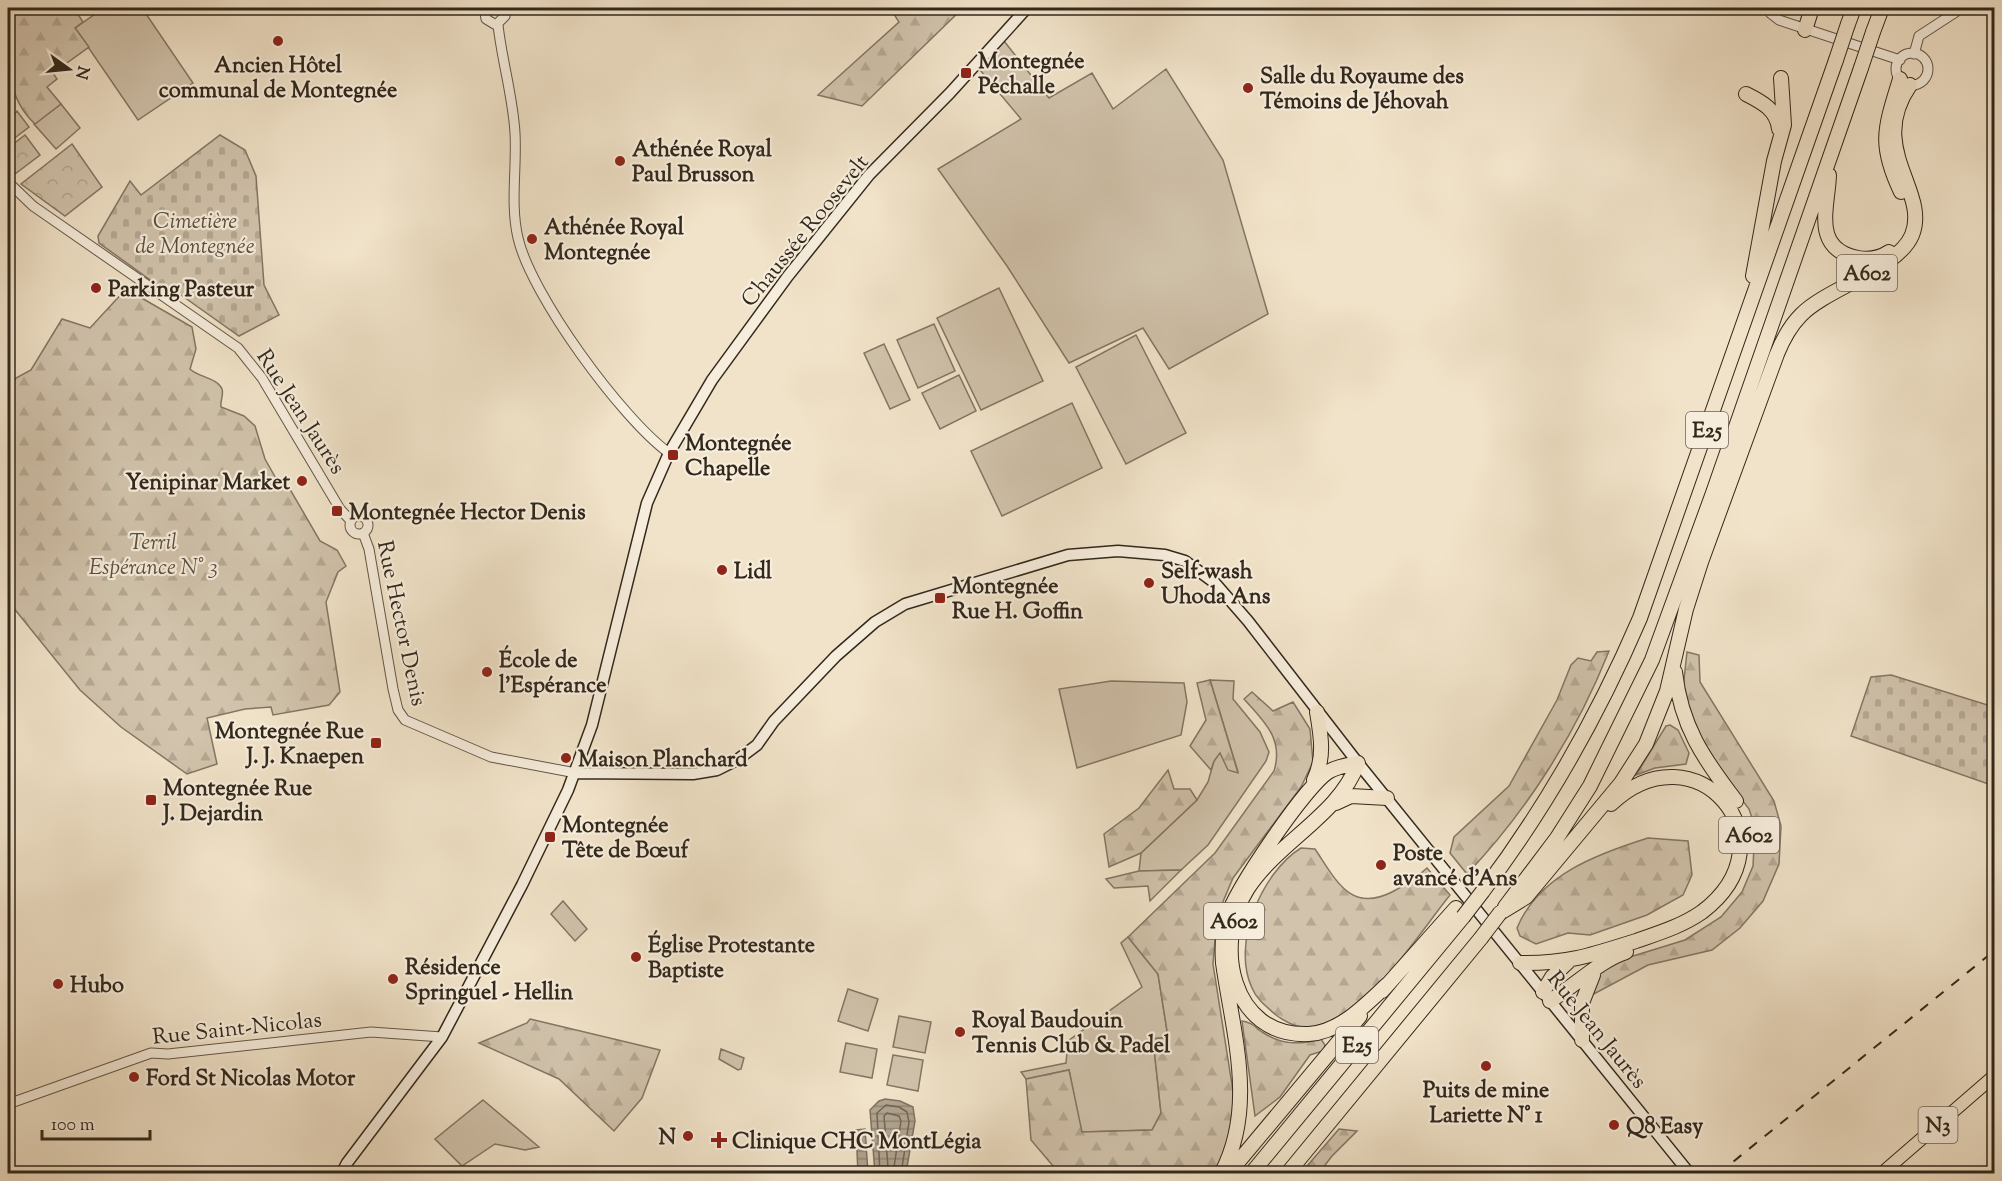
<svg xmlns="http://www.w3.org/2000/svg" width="2002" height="1181" viewBox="0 0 2002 1181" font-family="'Sorts Mill Goudy',serif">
	<defs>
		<pattern id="forest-firs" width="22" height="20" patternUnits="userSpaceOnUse" patternTransform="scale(1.5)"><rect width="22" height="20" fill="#d1c3ac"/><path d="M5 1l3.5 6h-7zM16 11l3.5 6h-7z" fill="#b4a893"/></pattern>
		<pattern id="cemetery-stones" width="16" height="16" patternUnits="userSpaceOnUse" patternTransform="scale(1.5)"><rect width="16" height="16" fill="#d1c3ac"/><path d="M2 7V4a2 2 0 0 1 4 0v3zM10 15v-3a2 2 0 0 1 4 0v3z" fill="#b4a893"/></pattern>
		<pattern id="park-crowns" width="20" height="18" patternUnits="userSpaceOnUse" patternTransform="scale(1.5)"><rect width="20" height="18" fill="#d1c3ac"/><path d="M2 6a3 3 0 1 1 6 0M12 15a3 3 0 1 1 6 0" fill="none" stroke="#b4a893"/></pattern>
		<pattern id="water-rules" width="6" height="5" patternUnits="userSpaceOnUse" patternTransform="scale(1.5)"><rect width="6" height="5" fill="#b0a38e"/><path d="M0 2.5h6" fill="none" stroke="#908573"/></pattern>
	</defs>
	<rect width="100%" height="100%" fill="#f1e3c9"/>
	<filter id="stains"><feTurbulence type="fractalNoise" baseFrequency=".00333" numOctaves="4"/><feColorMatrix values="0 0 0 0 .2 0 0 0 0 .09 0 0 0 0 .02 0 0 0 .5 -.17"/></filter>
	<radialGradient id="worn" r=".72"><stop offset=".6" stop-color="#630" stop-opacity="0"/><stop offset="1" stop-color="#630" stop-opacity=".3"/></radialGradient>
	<path fill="#d1c3ac" stroke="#827664" stroke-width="1.5" d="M104,8H142L193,83L138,120L75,28Z
		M1004,41L1049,98L1092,73L1113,109L1166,69L1223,160L1268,314L1169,369L1143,328L1069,363L1007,266L938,169L1021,119L980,70Z
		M61,104L80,128L56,149L34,124Z
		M17,111L29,127L8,143V119Z
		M999,288L1043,381L981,410L937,318Z
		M934,324L955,371L918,388L897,340Z
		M1136,335L1186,433L1126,464L1076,367Z
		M884,344L910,400L890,409L864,353Z
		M959,375L976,411L940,429L922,393Z
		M1072,403L1102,468L1002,516L971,451Z
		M1210,680L1234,681L1233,699L1260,732L1269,752L1266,761L1208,845L1181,870L1139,871L1141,853L1197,800L1208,782L1214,761L1220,752L1238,772Z
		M1111,681L1184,683L1187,702L1181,735L1077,768L1059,689Z
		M563,901L587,929L575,941L551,914Z
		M1128,937L1158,974L1168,1037L1153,1039L1161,1113L1152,1130L1081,1132L1069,1070L1026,1079L1021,1072L1066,1063L1068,1041L1142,987L1121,943Z
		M848,989L878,999L868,1031L838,1021Z
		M899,1016L931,1022L925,1053L893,1047Z
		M846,1043L877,1049L872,1078L840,1072Z
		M721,1049L744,1058L741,1069L738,1070L719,1059Z
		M893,1055L923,1060L918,1091L887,1085Z
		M483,1100L539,1147L525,1150L495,1144L462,1166L435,1139Z"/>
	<path fill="url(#forest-firs)" stroke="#827664" stroke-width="1.5" d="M8,8H74L83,22L75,28L89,47L53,73L57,79L47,87L61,104L35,124C2,94 8,48 8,8Z
		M890,8H963L862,106L818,95L899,22Z
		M126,289L192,327L196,349L190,369C198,377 218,378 222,389C224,394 220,401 221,407L244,416L255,426L265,459L278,482L291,491L320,541L337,550L346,566L338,572L326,602L340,692L329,705L273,715L271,707L245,709L207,718L217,764L187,774L121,727L80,690L8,601V392L16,378L31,370L62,319L90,328Z
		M1609,651C1577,732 1527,811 1467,874L1450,853L1454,837L1509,786L1557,700L1571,665L1578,658L1591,661L1597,652Z
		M1687,652L1699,655L1700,682L1774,801L1781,826L1779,864L1763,901L1740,928L1712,950L1648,965L1590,996L1600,974L1617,961L1685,940L1721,917L1742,892L1753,866L1755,827L1749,809L1703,748L1692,723L1683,689Z
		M1210,680L1238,773L1228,770L1220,753L1214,761L1211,770L1190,746L1206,720L1197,683Z
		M1252,692L1273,711L1293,702L1310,729L1313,762L1301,787L1233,878L1217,916L1213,964L1235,1104L1227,1146L1214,1173H1059L1031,1140L1026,1079L1069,1070L1082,1132L1152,1130L1161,1113L1153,1039L1168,1037L1158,974L1128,937L1215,853L1274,771C1284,739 1264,721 1244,699Z
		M1670,725L1678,730L1689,753L1686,764L1655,768L1636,775L1666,726Z
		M1168,770L1174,789H1190L1197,800L1141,853L1109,867L1104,834L1139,808Z
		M1648,838L1688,841L1692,875L1683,895L1647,915L1590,935L1568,933L1536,944L1520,936L1517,928C1539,875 1597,854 1648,838Z
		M1301,848L1315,849C1336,880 1350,913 1392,892C1406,885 1416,878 1427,868L1450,895C1414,940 1378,1001 1323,1024C1304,1031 1291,1026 1276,1015C1267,1007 1257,1000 1252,988C1231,944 1262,872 1301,848Z
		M1181,870L1150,901L1148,886L1114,888L1106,879L1139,871Z
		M530,1019L660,1050L642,1098L614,1131L559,1079L479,1043L527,1023Z
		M1242,1021C1251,1022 1254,1026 1262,1032C1282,1045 1299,1045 1321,1039L1325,1045L1323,1051L1310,1055L1280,1097L1255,1116Z
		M1339,1129L1357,1131L1332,1156L1319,1173H1301Z"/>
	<path fill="url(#cemetery-stones)" stroke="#827664" stroke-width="1.5" d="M220,135L245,150L256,176L264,285L279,315L239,336L181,295L178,300L99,243L98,236L130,181L141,195Z
		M1891,675L1994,707V786L1851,736L1871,677Z"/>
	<path fill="url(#park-crowns)" stroke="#827664" stroke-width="1.5" d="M25,135L40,155L15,174L8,163V148Z
		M72,144L102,187L65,216L21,184Z"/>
	<path fill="url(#water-rules)" stroke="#7e7260" stroke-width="1.5" d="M885,1099L900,1101L913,1107L915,1121L906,1173H875L870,1110L879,1101Z
		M865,1129L868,1173H858L856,1130Z"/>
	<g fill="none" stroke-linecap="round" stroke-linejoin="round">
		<path stroke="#716655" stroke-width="1.5" d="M887,1113L899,1116L901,1121L894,1167L891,1170L888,1167L884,1116Z
			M880,1174L877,1113L886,1105L899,1107L907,1112L909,1122L901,1174"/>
		<g stroke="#625747" stroke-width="11">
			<path id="tertiary" d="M489,8L485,13L486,19L496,25L505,16L501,8
				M1770,8V13L1779,20L1900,60
				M498,25C502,61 513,97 515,133C517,168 510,204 518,238C531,295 622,419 669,453
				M1896 69a16 16 0 1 1 32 0a16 16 0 1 1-32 0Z
				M1914,54L1919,36L1962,8
				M8,182L33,206L238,348L262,378L340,509L351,521
				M350 525a9 9 0 1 1 18 0a9 9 0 1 1-18 0Z
				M363,533L369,549L393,689L398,710L405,720L491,757L576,773
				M8,1104L151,1053L168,1054L371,1032L442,1037"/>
		</g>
		<g stroke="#32281c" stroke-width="13">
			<path id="secondary" d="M576,773L693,774L717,770L737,760L757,745L774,721L836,656L875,622L905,604L1068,555L1118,551L1165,555L1185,561L1215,583L1248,621L1358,763L1690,1174
				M341,1174L347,1163L442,1037L522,885L568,790L592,725L647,503L669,453L712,380L788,276L869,175L950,93L1027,8"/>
		</g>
		<g stroke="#32281c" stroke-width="14">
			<path id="primary" d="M1881,1174L1994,1076"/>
		</g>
		<g stroke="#32281c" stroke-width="16">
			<path id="motorway" d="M1848,24L1854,8
				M1805,30L1812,8
				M1873,32L1882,8
				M1900,79C1885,128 1878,144 1901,192
				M1746,94C1762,102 1777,110 1779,129
				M1829,175C1828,207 1811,249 1858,258C1869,260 1880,258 1889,252
				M1753,276L1774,161L1784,125L1781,78
				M1675,672C1681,726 1703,758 1736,801
				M1314,780C1325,757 1321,736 1317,712
				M1336,803L1351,796L1387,798
				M1483,891C1547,806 1598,716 1640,618L1836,60
				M1505,907L1557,838L1590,786L1652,660L1713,493L1861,68
				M1500,913L1526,897L1621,783L1646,744L1667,691L1686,609L1701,562L1777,354C1783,339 1790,326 1801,315C1827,288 1898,269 1912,235C1930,191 1866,149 1910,85
				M1520,963C1566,964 1592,955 1636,941C1659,933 1682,926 1702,912C1797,840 1695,724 1611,804
				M1382,991L1456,908
				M1543,992L1552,977L1568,962
				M1550,1001C1573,987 1602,959 1626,952
				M1582,1040V1003L1593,975
				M1221,1174C1257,1107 1233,1034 1223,963C1222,948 1222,933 1227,918C1235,890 1305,787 1328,772C1337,766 1348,765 1358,763C1339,815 1279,841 1248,888C1213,942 1230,1038 1309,1034C1341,1032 1366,1004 1388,984
				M1228,1174L1360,1016
				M1251,1174L1463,917
				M1287,1174L1481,938"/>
		</g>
		<use href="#tertiary" stroke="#f6eddc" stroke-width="9"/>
		<use href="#secondary" stroke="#f6eddc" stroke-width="10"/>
		<use href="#primary" stroke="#f1e3c9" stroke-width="12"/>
		<use href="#motorway" stroke="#f1e3c9" stroke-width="14"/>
		<path stroke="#32281c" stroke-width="2" stroke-dasharray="10 10" stroke-linecap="butt" d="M1718,1174L1994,951"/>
		<g stroke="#32281c" stroke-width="16" stroke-linecap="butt">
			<path id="motorway-bridge" d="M1836,60L1848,24
				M1861,68L1873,32
				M1463,917L1483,891
				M1481,938L1500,913"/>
		</g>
		<use href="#motorway-bridge" stroke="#f1e3c9" stroke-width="14"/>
	</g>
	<g fill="#8f2418" stroke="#f6eddc" stroke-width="2">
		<circle cx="278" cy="41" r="6"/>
		<rect x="960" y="67" width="12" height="12" rx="3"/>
		<circle cx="1248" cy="88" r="6"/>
		<circle cx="620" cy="161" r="6"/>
		<circle cx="532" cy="239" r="6"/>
		<circle cx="96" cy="288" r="6"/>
		<rect x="667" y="449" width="12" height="12" rx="3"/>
		<circle cx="302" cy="481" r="6"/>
		<rect x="331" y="505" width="12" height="12" rx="3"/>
		<circle cx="722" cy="570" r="6"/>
		<circle cx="1149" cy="583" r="6"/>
		<rect x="934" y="592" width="12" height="12" rx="3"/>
		<circle cx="487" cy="672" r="6"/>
		<rect x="370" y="737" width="12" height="12" rx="3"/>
		<circle cx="566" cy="758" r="6"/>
		<rect x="145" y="794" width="12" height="12" rx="3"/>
		<rect x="544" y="831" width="12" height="12" rx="3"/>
		<circle cx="1381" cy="865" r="6"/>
		<circle cx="636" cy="957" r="6"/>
		<circle cx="393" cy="979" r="6"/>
		<circle cx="58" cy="984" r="6"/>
		<circle cx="960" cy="1032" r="6"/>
		<circle cx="1486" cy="1066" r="6"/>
		<circle cx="134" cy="1077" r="6"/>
		<circle cx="1614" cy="1125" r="6"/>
		<circle cx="688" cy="1136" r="6"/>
		<path d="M716 1131h6v6h6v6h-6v6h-6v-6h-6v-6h6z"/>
	</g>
	<g text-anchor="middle" stroke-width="4.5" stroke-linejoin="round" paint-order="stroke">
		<g fill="#f6eddc" stroke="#6d6356" stroke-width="1.5">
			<rect x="1837" y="255" width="60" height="36" rx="4.5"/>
			<rect x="1686" y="412" width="42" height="36" rx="4.5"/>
			<rect x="1719" y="817" width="60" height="36" rx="4.5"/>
			<rect x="1204" y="903" width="60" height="36" rx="4.5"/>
			<rect x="1336" y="1027" width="42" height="36" rx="4.5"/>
			<rect x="1918.5" y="1107" width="39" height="36" rx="4.5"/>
		</g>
		<g font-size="21" font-weight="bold" fill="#32281c">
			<text x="1867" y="280">A602</text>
			<text x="1707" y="437">E25</text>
			<text x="1749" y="842">A602</text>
			<text x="1234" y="928">A602</text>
			<text x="1357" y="1052">E25</text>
			<text x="1938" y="1132">N3</text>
		</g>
		<g font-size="22" font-weight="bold" fill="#32281c" stroke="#f6eddc" text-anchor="start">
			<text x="978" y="68">Montegnée<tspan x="978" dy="25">Péchalle</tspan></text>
			<text x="278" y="72" text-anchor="middle">Ancien Hôtel<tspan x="278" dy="25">communal de Montegnée</tspan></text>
			<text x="1260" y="83">Salle du Royaume des<tspan x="1260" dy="25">Témoins de Jéhovah</tspan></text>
			<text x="632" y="156">Athénée Royal<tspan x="632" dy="25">Paul Brusson</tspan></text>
			<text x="544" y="234">Athénée Royal<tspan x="544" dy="25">Montegnée</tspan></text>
			<text x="108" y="296">Parking Pasteur</text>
			<text x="685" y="450">Montegnée<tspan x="685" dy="25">Chapelle</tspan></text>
			<text x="290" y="489" text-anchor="end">Yenipinar Market</text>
			<text x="349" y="519">Montegnée Hector Denis</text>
			<text x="734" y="578">Lidl</text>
			<text x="1161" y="578">Self-wash<tspan x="1161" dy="25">Uhoda Ans</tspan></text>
			<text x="952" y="593">Montegnée<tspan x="952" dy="25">Rue H. Goffin</tspan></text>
			<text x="499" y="667">École de<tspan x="499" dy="25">l'Espérance</tspan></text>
			<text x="364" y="738" text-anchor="end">Montegnée Rue<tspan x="364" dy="25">J. J. Knaepen</tspan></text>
			<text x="578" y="766">Maison Planchard</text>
			<text x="163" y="795">Montegnée Rue<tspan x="163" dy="25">J. Dejardin</tspan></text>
			<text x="562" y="832">Montegnée<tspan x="562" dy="25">Tête de Bœuf</tspan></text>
			<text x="1393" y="860">Poste<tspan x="1393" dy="25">avancé d'Ans</tspan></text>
			<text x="648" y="952">Église Protestante<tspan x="648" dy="25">Baptiste</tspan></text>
			<text x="405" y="974">Résidence<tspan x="405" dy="25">Springuel - Hellin</tspan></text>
			<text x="70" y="992">Hubo</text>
			<text x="972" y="1027">Royal Baudouin<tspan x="972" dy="25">Tennis Club &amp; Padel</tspan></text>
			<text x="146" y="1085">Ford St Nicolas Motor</text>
			<text x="1486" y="1097" text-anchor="middle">Puits de mine<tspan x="1486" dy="25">Lariette N° 1</tspan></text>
			<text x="1626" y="1133">Q8 Easy</text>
			<text x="676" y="1144" text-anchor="end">N</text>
			<text x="732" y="1148">Clinique CHC MontLégia</text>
		</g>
		<g font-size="22" font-style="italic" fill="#5a4f40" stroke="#f6eddc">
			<text x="195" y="228">Cimetière<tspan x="195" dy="25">de Montegnée</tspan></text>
			<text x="153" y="549">Terril<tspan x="153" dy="25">Espérance N° 3</tspan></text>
		</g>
		<g font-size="22" fill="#32281c" stroke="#f6eddc">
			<text transform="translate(804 230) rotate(-51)" y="8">Chaussée Roosevelt</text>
			<text transform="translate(302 411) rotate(57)" y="8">Rue Jean Jaurès</text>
			<text transform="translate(403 623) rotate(78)" y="8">Rue Hector Denis</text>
			<text transform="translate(237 1027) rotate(-6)" y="8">Rue Saint-Nicolas</text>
			<text transform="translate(1598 1029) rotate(51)" y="8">Rue Jean Jaurès</text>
		</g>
	</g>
	<rect width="2002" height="1181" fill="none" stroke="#f1e3c9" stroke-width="30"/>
	<rect x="9" y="9" width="1984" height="1163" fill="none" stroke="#32281c" stroke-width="3"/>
	<rect x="15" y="15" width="1972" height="1151" fill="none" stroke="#32281c" stroke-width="1.5"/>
	<g transform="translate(69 69) rotate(105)" stroke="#f6eddc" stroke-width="4.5" paint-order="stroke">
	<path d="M0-4.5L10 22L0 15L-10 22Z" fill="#32281c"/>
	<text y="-9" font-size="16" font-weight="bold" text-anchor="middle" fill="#32281c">N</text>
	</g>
	<path d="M42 1130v9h108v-9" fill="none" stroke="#32281c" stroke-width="3"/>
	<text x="51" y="1130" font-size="18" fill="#32281c" stroke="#f6eddc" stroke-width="4.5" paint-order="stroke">100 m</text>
	<rect width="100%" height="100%" filter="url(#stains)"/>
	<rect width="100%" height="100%" fill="url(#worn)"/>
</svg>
